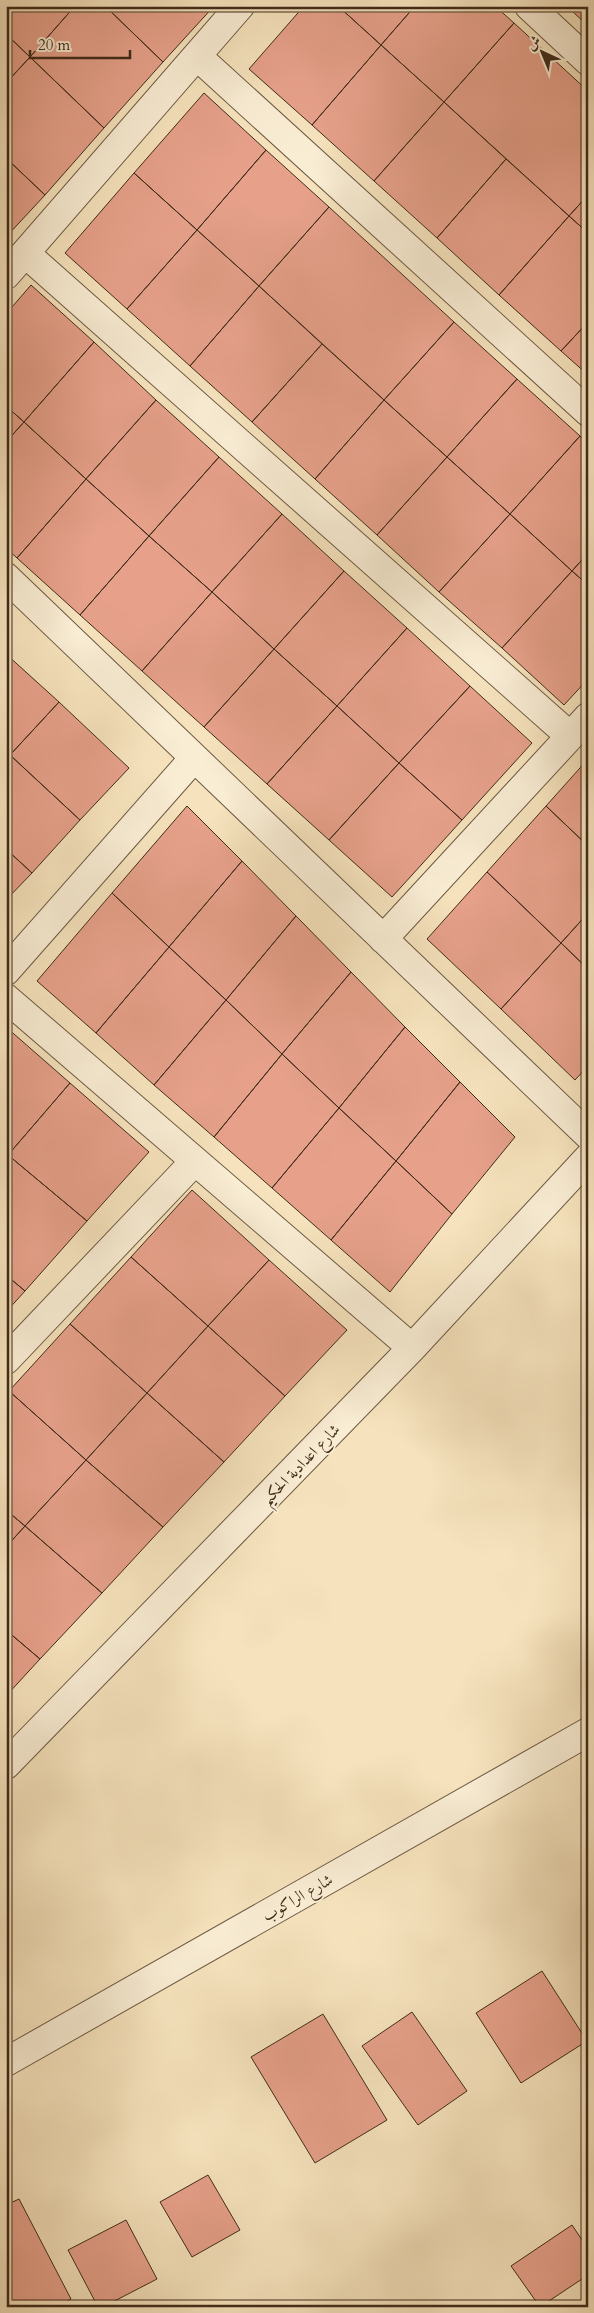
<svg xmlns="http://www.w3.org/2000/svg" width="594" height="2313" viewBox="0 0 594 2313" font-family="Cardo,Amiri,serif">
	<rect width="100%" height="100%" fill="#f6e3bd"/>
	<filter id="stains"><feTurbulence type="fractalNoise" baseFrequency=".004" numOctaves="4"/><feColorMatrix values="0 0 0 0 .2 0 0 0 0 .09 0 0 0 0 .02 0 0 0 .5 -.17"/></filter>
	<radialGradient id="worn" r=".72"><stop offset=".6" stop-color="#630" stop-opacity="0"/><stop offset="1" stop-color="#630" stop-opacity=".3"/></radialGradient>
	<path fill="#e7a18b" stroke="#3f2b1a" d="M6,6H75L30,57L6,34Z
		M75,6H105L163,62L104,128L30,57Z
		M105,6H214L163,62Z
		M304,6H338L381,45L312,125L249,69Z
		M338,6H415L381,45Z
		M415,6H495L514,23L444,102L381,45Z
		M576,6H588V26L572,11Z
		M514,23L588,91V195L569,216L444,102Z
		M6,34L30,57L6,83Z
		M381,45L444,102L374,181L312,125Z
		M30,57L104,128L45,195L6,158V83Z
		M204,93L266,150L197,230L134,173Z
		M444,102L506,159L437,238L374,181Z
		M266,150L329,207L259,286L197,230Z
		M6,158L45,195L6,237Z
		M506,159L569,216L499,295L437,238Z
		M134,173L197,230L127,309L65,253Z
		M588,195V233L569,216Z
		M329,207L454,322L384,400L259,286Z
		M569,216L588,233V322L561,351L499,295Z
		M197,230L259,286L190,366L127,309Z
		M31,285L94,342L24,422L6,406V314Z
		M259,286L322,344L252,422L190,366Z
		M454,322L517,379L447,457L384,400Z
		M588,322V375L561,351Z
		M94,342L156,400L86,479L24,422Z
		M322,344L384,400L315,479L252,422Z
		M517,379L580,436L510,514L447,457Z
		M156,400L219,457L149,536L86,479Z
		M384,400L447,457L377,535L315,479Z
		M6,406L24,422L6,442Z
		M24,422L86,479L17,558L6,548V442Z
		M580,436L588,444V553L572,571L510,514Z
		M219,457L282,514L212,592L149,536Z
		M447,457L510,514L439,592L377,535Z
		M86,479L149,536L80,615L17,558Z
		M282,514L344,571L274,649L212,592Z
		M510,514L572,571L502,648L439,592Z
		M149,536L212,592L142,671L80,615Z
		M588,553V585L572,571Z
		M344,571L407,628L337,706L274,649Z
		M572,571L588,585V679L564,705L502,648Z
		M212,592L274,649L204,727L142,671Z
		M407,628L470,686L399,763L337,706Z
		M274,649L337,706L267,784L204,727Z
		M6,654L59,702L10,755L6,751Z
		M470,686L532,743L462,820L399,763Z
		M59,702L129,768L80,820L10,755Z
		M337,706L399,763L329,840L267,784Z
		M10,755L80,820L32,873L6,849V759Z
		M588,759V846L546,806Z
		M399,763L462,820L392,897L329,840Z
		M187,806L242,861L169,947L112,893Z
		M546,806L588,846V913L561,943L487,872Z
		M6,849L32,873L6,900Z
		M242,861L296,916L226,1000L169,947Z
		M487,872L561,943L501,1009L427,939Z
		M112,893L169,947L96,1033L37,981Z
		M588,913V969L561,943Z
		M296,916L351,972L282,1054L226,1000Z
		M561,943L588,969V1066L575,1080L501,1009Z
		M169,947L226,1000L154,1085L96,1033Z
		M351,972L405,1027L339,1108L282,1054Z
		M226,1000L282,1054L214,1137L154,1085Z
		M6,1027L70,1083L8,1155L6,1153Z
		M405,1027L460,1082L396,1161L339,1108Z
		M282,1054L339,1108L272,1188L214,1137Z
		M460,1082L515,1137L452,1214L396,1161Z
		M70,1083L149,1152L87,1221L8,1155Z
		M339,1108L396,1161L331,1240L272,1188Z
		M8,1155L87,1221L25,1291L6,1275V1157Z
		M396,1161L452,1214L390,1292L331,1240Z
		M192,1190L269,1260L208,1326L131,1257Z
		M131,1257L208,1326L147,1393L70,1324Z
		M269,1260L347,1330L285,1396L208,1326Z
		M6,1275L25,1291L6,1312Z
		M70,1324L147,1393L86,1460L9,1391Z
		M208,1326L285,1396L224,1462L147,1393Z
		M9,1391L86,1460L25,1526L6,1510V1395Z
		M147,1393L224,1462L163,1527L86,1460Z
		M86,1460L163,1527L102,1593L25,1526Z
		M6,1510L25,1526L6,1547Z
		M25,1526L102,1593L40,1659L6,1630V1547Z
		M6,1630L40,1659L6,1696Z
		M542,1971L587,2041L521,2083L476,2013Z
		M412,2012L467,2091L418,2125L362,2046Z
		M323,2014L387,2120L315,2163L251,2057Z
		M208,2175L240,2230L192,2257L160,2202Z
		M19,2199L71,2299L56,2307H6V2205Z
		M126,2220L157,2279L103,2307H98L68,2250Z
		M572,2225L588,2249V2275L540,2307L511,2266Z"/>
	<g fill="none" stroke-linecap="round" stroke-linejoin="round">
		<g stroke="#6d5943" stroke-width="30">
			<path id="minor" d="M529,6L588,61
				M197,56L588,412
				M25,253L570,736
				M6,275L240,6
				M6,577L588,1135
				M383,939L588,717
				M6,971L194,758
				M6,998L412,1348
				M6,1360L195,1161
				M6,1765L412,1348L588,1158"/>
		</g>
		<g stroke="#6d5943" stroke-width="30">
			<path id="tertiary" d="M6,2062L588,1732"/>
		</g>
		<use href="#minor" stroke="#f9edd4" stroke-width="28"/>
		<use href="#tertiary" stroke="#f9edd4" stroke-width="28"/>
	</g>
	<g text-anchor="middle" stroke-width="4" stroke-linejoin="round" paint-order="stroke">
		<g font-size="16" fill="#3f2b1a" stroke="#f9edd4">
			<text transform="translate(300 1464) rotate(-46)" y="6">شارع اعدادية الحكيم</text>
			<text transform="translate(297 1897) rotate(-30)" y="6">شارع الراكوب</text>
		</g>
	</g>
	<rect width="594" height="2313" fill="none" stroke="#f6e3bd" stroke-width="25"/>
	<rect x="8" y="8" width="579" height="2298" fill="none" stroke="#3f2b1a" stroke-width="2.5"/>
	<rect x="12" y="12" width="569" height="2288" fill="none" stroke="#3f2b1a"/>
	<g transform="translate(542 52) rotate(316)" stroke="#f9edd4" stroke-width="4" paint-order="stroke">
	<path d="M0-4L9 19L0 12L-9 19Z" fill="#3f2b1a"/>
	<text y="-8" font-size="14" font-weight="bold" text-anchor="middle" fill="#3f2b1a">ش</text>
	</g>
	<path d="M30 50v8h100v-8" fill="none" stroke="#3f2b1a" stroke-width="2.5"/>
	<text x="38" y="50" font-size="15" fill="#3f2b1a" stroke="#f9edd4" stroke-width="4" paint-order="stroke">20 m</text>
	<rect width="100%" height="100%" filter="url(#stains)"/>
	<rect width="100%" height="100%" fill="url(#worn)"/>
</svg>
